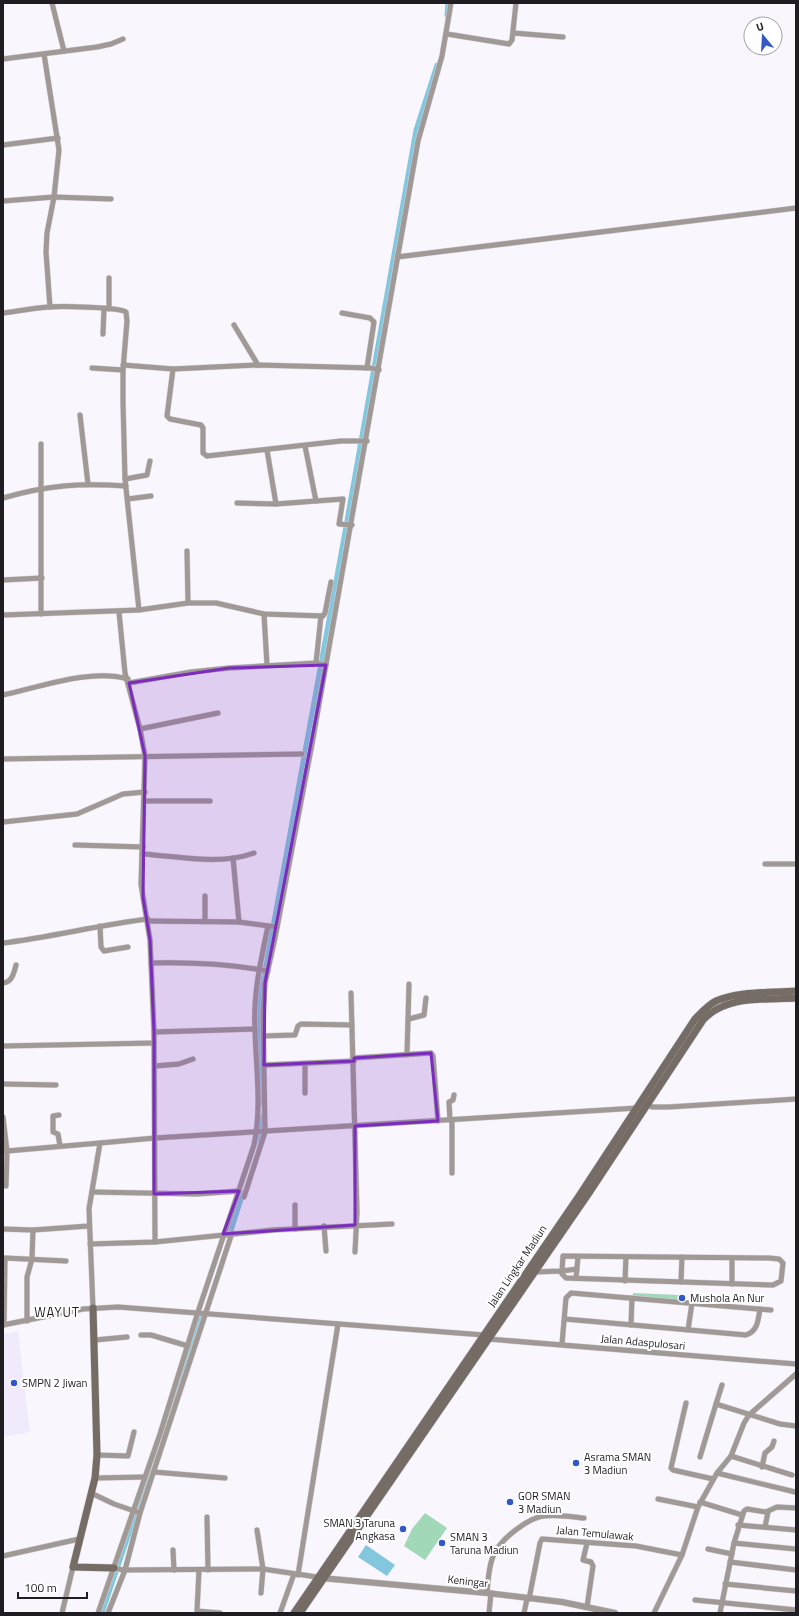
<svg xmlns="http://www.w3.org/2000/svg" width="799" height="1616" font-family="'Titillium Web',sans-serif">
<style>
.built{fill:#f1eafc}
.green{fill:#a1d8b7}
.water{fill:#82c7dd}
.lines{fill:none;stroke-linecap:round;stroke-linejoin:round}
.canal{stroke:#82c7dd;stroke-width:5}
.minor-casing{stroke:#d6d4da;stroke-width:6}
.tertiary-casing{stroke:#d6d4da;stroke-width:7}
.secondary-casing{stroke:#d6d4da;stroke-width:8}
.minor{stroke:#a09995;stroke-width:5}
.tertiary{stroke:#a09995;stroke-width:6}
.secondary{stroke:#756c66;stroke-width:7}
.marked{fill:#7b2cbf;fill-opacity:0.2;stroke:#7b2cbf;stroke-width:3;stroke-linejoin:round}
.poi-dot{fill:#3258c8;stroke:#fff;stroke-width:1.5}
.labels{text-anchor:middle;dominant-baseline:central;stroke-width:4;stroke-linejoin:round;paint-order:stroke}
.street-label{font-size:11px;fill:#1f1c22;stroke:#fff}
.poi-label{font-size:11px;fill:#1f1c22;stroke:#fff;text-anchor:start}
.quarter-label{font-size:13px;letter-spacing:1px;fill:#1f1c22;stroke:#fff}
</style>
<rect width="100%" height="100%" fill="#f9f7fd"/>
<!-- built -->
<path class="built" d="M 18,1331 L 30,1432 L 3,1437 L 3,1335 Z"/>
<!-- green -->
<g class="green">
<path d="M 633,1293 L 679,1295 L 679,1300 L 633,1297 Z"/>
<path d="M 425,1513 L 447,1528 L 425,1560 L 404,1546 L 412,1529 Z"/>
</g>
<!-- water -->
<path class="water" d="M 366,1545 L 395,1565 L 387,1576 L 358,1557 Z"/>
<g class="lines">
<!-- canal -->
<g class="canal">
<path d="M 447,15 L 448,3"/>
<path d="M 262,1104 L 259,1033 L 260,998 L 345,532 L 416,130 L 437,65"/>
<path d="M 260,1142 L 263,1116"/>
<path d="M 229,1237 L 243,1193"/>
<path d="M 163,1432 L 203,1314"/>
<path d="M 102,1613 L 157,1451"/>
</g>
<!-- minor casing -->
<g class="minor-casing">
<g id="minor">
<path d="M 52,3 L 64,51"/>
<path d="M 513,33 L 563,37"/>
<path d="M 447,34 L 509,44 L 512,40 L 516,3"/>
<path d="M 44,54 L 59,150 L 54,197 L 47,233 L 46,252 L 50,307"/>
<path d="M 3,59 L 97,47 L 111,44 L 123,39"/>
<path d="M 3,145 L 58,138"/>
<path d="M 3,201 L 54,197 L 111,199"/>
<path d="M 397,257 L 796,208"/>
<path d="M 109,278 L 109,309"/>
<path d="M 3,313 C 18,311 34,308 49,307 C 60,306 119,307 126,312 L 127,321 L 123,370 L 123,402 L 125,479 L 139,610 L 3,615"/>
<path d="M 342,313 L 370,318 L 374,322 L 367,368"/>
<path d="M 234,325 L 258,365"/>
<path d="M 103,334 L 104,309"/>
<path d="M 123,365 L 173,369 L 258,365 L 371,368 L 379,370"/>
<path d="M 92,368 L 123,370"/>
<path d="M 173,369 L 167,416 L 170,419 L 201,425 L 203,428 L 203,453 L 207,456 L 341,441 L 367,441"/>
<path d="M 80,415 L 88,484"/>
<path d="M 41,444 L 41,614"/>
<path d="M 305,446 L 316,501"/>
<path d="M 267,450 L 276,504"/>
<path d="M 125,479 L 147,475 L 150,461"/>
<path d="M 3,498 C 48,485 79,483 126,486"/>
<path d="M 128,499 L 151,496"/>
<path d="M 237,503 L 276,504 L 343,499 L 339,524 L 352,525"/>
<path d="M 187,551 L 188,603"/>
<path d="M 3,580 L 42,578"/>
<path d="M 139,610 L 188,603 L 216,603 L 264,614 L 323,616 L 325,613 L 331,582"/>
<path d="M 119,612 L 125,673 L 140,729 L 145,756 L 141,884 L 150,940 L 154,1032 L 155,1242"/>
<path d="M 264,614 L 267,665"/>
<path d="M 316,663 L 321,616"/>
<path d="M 129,683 L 191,672 L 229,668 L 316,663 L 326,665"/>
<path d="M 3,695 C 40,687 91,668 128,679"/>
<path d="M 140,729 L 218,713"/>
<path d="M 3,759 L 302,754"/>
<path d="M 144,801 L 210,801"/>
<path d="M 3,822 L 77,814 L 123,794 L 145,792"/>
<path d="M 75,845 L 143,847"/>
<path d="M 142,854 C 179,856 218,866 254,853"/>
<path d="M 233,858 L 239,922"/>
<path d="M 765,864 L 796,864"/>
<path d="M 205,896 L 205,920"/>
<path d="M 148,921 L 239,922 L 277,927"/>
<path d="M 100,926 L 101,947 L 104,951 L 128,947"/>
<path d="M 3,943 C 52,937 99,925 148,919"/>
<path d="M 151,963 C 190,962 230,964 268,971"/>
<path d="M 3,983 C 12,982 14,973 16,965"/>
<path d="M 351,993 L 357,1212 L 355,1252"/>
<path d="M 409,1019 L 424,1015 L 426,998"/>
<path d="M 154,1032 L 255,1029"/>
<path d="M 263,1036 L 295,1035 L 298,1026 L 301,1024 L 352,1025"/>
<path d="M 3,1046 L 154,1043"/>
<path d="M 407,1055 L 409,984"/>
<path d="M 354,1058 L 431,1053 L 433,1056 L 438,1121"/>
<path d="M 305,1064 L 305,1093"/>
<path d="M 264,1065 L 354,1061"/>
<path d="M 155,1066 L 179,1064 L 193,1059"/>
<path d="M 3,1084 L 56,1085"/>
<path d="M 647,1104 L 652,1107 L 669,1107 L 796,1099"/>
<path d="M 59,1115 L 53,1116 L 53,1132 L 58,1134 L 60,1146"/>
<path d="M 3,1117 L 7,1151 L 100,1143"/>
<path d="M 450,1120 L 449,1102 L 453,1100 L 454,1095"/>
<path d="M 3,1151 L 7,1151 L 6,1186"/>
<path d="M 452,1173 L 452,1120"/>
<path d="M 92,1192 L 197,1194 L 239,1191"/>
<path d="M 244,1197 L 265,1132 L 263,1014 L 265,983 L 275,938 L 312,744 L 418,141 L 442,56 L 451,3"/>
<path d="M 324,1226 L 326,1251"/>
<path d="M 3,1229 L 33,1230 L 89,1226"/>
<path d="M 295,1229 L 295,1205"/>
<path d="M 90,1244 L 155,1242 L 273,1230 L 392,1224"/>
<path d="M 534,1272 L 562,1271 L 563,1256 L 769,1258 L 779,1259 L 783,1263 L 781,1281 L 773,1285 L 566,1278 L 562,1274 L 562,1271 L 577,1269"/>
<path d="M 576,1278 L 578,1257"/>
<path d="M 625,1281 L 626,1257"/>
<path d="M 681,1282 L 682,1257"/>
<path d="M 732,1284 L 732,1258"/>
<path d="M 93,1308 L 89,1209 L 100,1143 L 155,1138 L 637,1108"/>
<path d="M 565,1319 L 746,1335 C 758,1331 758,1320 760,1309"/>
<path d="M 27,1321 L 27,1277 L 32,1259 L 33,1230"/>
<path d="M 3,1325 L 83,1309 L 118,1307 L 484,1335"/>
<path d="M 4,1325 L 5,1258 L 66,1261"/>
<path d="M 631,1325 L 632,1298"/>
<path d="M 688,1330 L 692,1303"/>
<path d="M 141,1335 L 151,1335 L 188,1346"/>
<path d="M 488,1339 L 796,1364"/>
<path d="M 95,1340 L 127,1337"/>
<path d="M 562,1344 L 566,1298 L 571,1293 L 771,1310"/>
<path d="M 686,1403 L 671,1468 L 673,1470 L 713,1479"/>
<path d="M 716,1404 L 722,1385"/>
<path d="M 97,1455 L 128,1456 L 134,1432"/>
<path d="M 731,1456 L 792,1475"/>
<path d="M 700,1457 L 716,1404 L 780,1424 L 796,1426"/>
<path d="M 762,1467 L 765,1453 L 772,1447 L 774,1441"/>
<path d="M 154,1472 L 225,1478"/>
<path d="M 717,1473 L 795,1492"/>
<path d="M 95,1478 L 145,1477"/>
<path d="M 91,1493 L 114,1504 L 140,1513"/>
<path d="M 658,1499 L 698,1507"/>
<path d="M 700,1502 L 742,1515"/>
<path d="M 207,1517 L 208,1570"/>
<path d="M 738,1525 L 796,1530"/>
<path d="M 765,1527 L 768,1512"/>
<path d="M 257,1530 L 263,1569 L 261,1593"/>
<path d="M 734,1543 L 796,1549"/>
<path d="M 708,1549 L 732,1554"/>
<path d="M 173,1550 L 174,1570"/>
<path d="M 3,1556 L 79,1539"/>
<path d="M 730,1562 L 796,1570"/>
<path d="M 114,1568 L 123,1570 L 263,1569 L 317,1577"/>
<path d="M 199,1570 L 197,1611 L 220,1613"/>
<path d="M 298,1575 L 338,1324"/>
<path d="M 725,1584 L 796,1591"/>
<path d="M 487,1593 C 489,1562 491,1548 517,1529 C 525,1523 534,1517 544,1516 C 557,1514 572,1517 584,1518"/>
<path d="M 529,1599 L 540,1543 L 542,1539 L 636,1546 L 682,1555"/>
<path d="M 695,1600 L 796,1610"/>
<path d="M 587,1607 L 593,1566 L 591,1562 L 583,1560 L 587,1543"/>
<path d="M 62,1613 L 73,1567"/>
<path d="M 98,1613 L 160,1434 L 198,1312 L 254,1145 C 262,1107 256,1068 255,1029 C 253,994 261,960 268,926"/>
<path d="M 108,1613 L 125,1570 L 140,1513 L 232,1233"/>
<path d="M 280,1613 L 294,1574"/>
<path d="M 489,1613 L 491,1593"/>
<path d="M 524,1613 L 527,1599"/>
<path d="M 654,1613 L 682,1555 L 698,1507 L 717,1473 L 731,1456 L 744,1423 L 749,1415 L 796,1374"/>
<path d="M 720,1613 L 734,1543 L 744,1511 L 747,1509 L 766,1512 L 777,1507 L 796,1508"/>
</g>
</g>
<!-- tertiary casing -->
<g class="tertiary-casing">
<path id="tertiary" d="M 321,1578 L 487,1593 L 562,1602 L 615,1613"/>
</g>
<!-- secondary casing -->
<g class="secondary-casing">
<g id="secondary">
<path d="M 93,1308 L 97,1455 L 95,1478 L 73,1567 L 114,1568"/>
<path d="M 294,1613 L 579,1196 L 695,1019 C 702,1012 708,1005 716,1001 C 738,991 772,993 796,991"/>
<path d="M 300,1613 L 589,1193 L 703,1020 C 726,995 765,1000 796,998"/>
</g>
</g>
<!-- minor -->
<use href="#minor" class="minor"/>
<!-- tertiary -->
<use href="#tertiary" class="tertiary"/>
<!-- secondary -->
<use href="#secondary" class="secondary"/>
</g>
<!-- marked area -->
<path class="marked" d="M 326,665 L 265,983 L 264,1065 L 354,1061 L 354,1058 L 431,1053 L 438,1121 L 355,1126 L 355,1225 L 223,1234 L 239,1191 L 154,1194 L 154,1032 L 150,940 L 143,898 L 145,756 L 129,683 L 229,668 Z"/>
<!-- markers -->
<g class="poi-dot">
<circle cx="682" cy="1298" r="4"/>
<circle cx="14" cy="1383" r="4"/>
<circle cx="576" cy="1463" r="4"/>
<circle cx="510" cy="1502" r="4"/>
<circle cx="403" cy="1529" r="4"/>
<circle cx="442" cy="1543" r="4"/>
</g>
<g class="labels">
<!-- street labels -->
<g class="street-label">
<text transform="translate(517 1266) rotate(-56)">Jalan Lingkar Madiun</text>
<text transform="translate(643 1342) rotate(5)">Jalan Adaspulosari</text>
<text transform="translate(595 1533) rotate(5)">Jalan Temulawak</text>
<text transform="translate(468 1581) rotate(6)">Keningar</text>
</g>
<!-- poi labels -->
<g class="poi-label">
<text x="690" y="1298">Mushola An Nur</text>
<text x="22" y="1383">SMPN 2 Jiwan</text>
<text x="584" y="1457">Asrama SMAN<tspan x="584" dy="13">3 Madiun</tspan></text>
<text x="518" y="1496">GOR SMAN<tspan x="518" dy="13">3 Madiun</tspan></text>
<text x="395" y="1523" text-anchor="end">SMAN 3 Taruna<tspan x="395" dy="13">Angkasa</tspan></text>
<text x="450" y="1537">SMAN 3<tspan x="450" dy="13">Taruna Madiun</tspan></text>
</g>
<!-- quarter labels -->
<g class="quarter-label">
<text x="57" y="1312">WAYUT</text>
</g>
</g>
<!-- border -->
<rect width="799" height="1616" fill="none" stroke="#1f1c22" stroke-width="8"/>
<!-- north arrow -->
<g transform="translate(763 36) rotate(342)"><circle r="19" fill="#ffffff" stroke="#a5a4a7"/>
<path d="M0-3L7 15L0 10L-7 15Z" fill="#3258c8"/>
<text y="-6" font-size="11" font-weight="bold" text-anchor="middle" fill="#1f1c22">U</text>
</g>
<!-- scale -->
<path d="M18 1592v6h69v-6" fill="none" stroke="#1f1c22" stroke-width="2"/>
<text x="24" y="1592" font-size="12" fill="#1f1c22" stroke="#ffffff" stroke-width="3" paint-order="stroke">100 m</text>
</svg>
